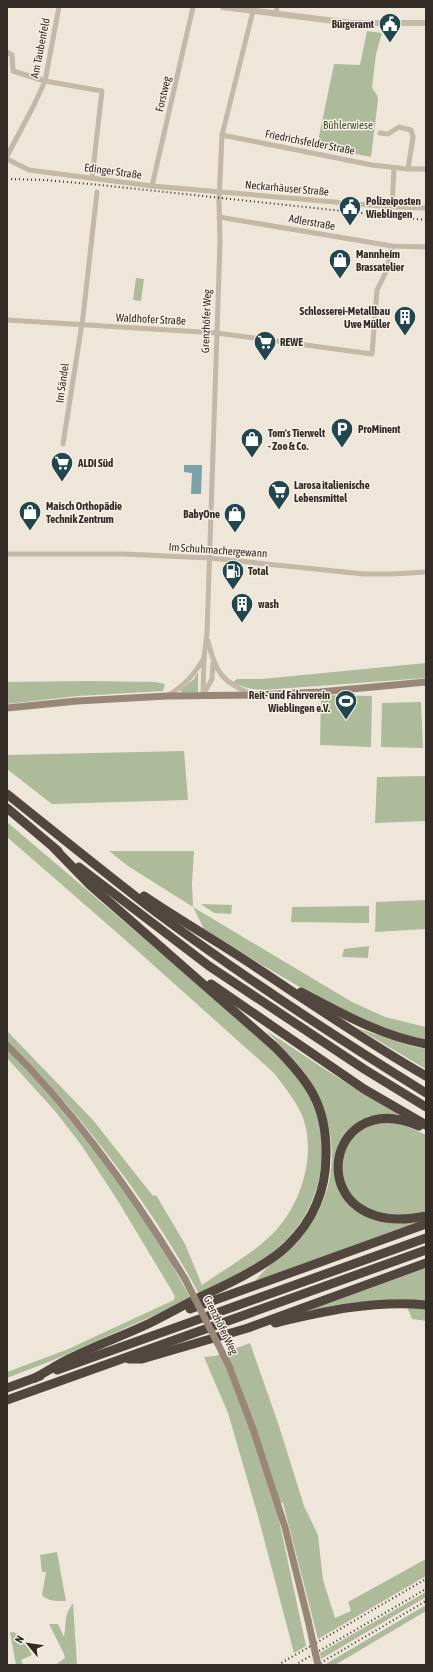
<svg xmlns="http://www.w3.org/2000/svg" width="433" height="1672" font-family="'Asap Condensed',sans-serif">
<style>
.green{fill:#adbb9b}
.water{fill:#7ba1a8}
.lines{fill:none;stroke-linecap:round;stroke-linejoin:round}
.minor{stroke:#c4b8a7;stroke-width:5}
.tertiary{stroke:#c4b8a7;stroke-width:6}
.secondary{stroke:#988778;stroke-width:7}
.motorway{stroke:#52473e;stroke-width:9}
.rail{stroke:#322b26;stroke-width:2;stroke-dasharray:1 3;stroke-linecap:butt}
.secondary-bridge{stroke:#988778;stroke-width:7}
.labels{text-anchor:middle;dominant-baseline:central;stroke-width:3;stroke-linejoin:round;paint-order:stroke}
.poi-label{font-size:11px;font-weight:bold;fill:#322b26;stroke:#f6f0e5;text-anchor:start}
.street-label{font-size:11px;fill:#322b26;stroke:#f6f0e5}
.park-label{font-size:11px;fill:#3e4d2d;stroke:#f6f0e5}
</style>
<rect width="100%" height="100%" fill="#eee6d9"/>
<!-- green -->
<g class="green">
<path d="M 367,31 L 382,33 L 376,54 L 372,88 L 377,95 L 378,100 L 371,157 L 317,146 L 334,64 L 360,65 Z"/>
<path d="M 136,278 L 144,279 L 141,301 L 133,300 Z"/>
<path d="M 426,663 L 426,678 L 263,690 C 252,689 243,688 233,682 L 237,679 L 262,679 Z"/>
<path d="M 198,672 L 198,692 L 181,692 L 180,690 L 194,679 Z"/>
<path d="M 89,681 L 155,682 L 165,684 L 163,691 L 78,696 L 7,704 L 7,682 Z"/>
<path d="M 321,695 L 372,696 L 371,747 L 320,745 Z"/>
<path d="M 421,702 L 423,748 L 381,747 L 382,703 Z"/>
<path d="M 184,751 L 188,800 L 52,804 L 7,769 L 7,755 Z"/>
<path d="M 426,776 L 426,821 L 375,823 L 377,777 Z"/>
<path d="M 7,822 L 175,965 L 280,1057 C 291,1069 302,1082 309,1096 C 335,1149 321,1213 275,1250 C 252,1269 225,1281 199,1294 C 152,1205 78,1111 7,1040 L 7,1031 L 93,1120 L 153,1196 L 156,1195 L 185,1244 L 202,1285 C 223,1270 247,1257 267,1239 C 300,1211 320,1152 300,1111 C 293,1097 283,1085 274,1073 L 122,937 L 7,837 Z"/>
<path d="M 109,851 L 194,851 L 192,883 L 193,907 L 352,1002 L 385,1017 L 426,1027 L 426,1039 L 409,1036 L 375,1025 L 310,993 L 262,965 L 204,929 L 193,907 L 128,866 Z"/>
<path d="M 426,900 L 426,929 L 375,932 L 376,902 Z"/>
<path d="M 201,904 L 232,905 L 231,914 L 214,913 Z"/>
<path d="M 369,906 L 369,923 L 291,922 L 292,907 Z"/>
<path d="M 369,946 L 368,958 L 342,957 L 344,949 Z"/>
<path d="M 357,1028 L 411,1046 L 426,1049 L 426,1069 Z"/>
<path d="M 267,1031 L 329,1072 L 398,1114 L 377,1115 L 366,1117 L 372,1125 C 398,1120 403,1125 426,1135 L 426,1211 L 424,1211 L 424,1221 L 255,1281 C 273,1259 298,1244 313,1220 C 341,1178 336,1120 309,1079 C 297,1061 281,1047 267,1031 Z"/>
<path d="M 7,1049 L 45,1090 L 97,1153 L 155,1234 L 191,1299 L 51,1361 L 7,1378 L 7,1372 L 66,1350 L 174,1300 L 175,1296 L 118,1201 L 82,1146 L 55,1111 L 7,1058 Z"/>
<path d="M 426,1268 L 426,1321 L 412,1319 L 404,1299 L 360,1302 L 314,1310 L 313,1309 Z"/>
<path d="M 250,1343 L 279,1426 L 304,1506 L 318,1535 L 323,1580 L 335,1618 L 351,1611 L 348,1602 L 426,1559 L 426,1576 L 318,1639 L 283,1503 L 275,1501 L 306,1646 L 294,1653 L 258,1516 L 228,1413 L 204,1357 L 215,1356 Z"/>
<path d="M 57,1552 L 66,1601 C 58,1601 48,1602 42,1595 L 46,1572 L 42,1572 L 40,1555 Z"/>
<path d="M 426,1592 L 426,1597 L 321,1659 L 320,1653 Z"/>
<path d="M 73,1603 L 77,1665 L 58,1665 L 57,1664 L 65,1658 L 64,1654 L 49,1624 L 58,1624 L 64,1637 C 67,1621 63,1617 73,1603 Z"/>
<path d="M 426,1605 L 426,1611 L 335,1665 L 324,1665 Z"/>
<path d="M 10,1632 C 23,1632 27,1645 32,1655 L 21,1660 L 23,1665 L 16,1665 Z"/>
</g>
<!-- water -->
<path class="water" d="M 184,465 L 202,465 L 201,494 L 191,494 L 192,473 L 184,472 Z"/>
<g class="lines">
<!-- minor -->
<g class="minor">
<path d="M 276,14 L 277,7"/>
<path d="M 7,52 L 12,55 L 13,71 L 45,81 L 102,91 L 92,178"/>
<path d="M 380,133 L 388,134 L 399,127 L 411,130 L 413,137 L 408,169"/>
<path d="M 222,135 L 372,165 L 408,169 L 426,169"/>
<path d="M 7,156 L 33,107 L 45,81 L 59,7"/>
<path d="M 7,159 L 29,170 L 152,186 L 392,207 L 426,208"/>
<path d="M 152,186 L 193,7"/>
<path d="M 392,207 L 394,168"/>
<path d="M 219,217 L 392,246 L 426,247"/>
<path d="M 7,320 L 217,333 L 372,354 L 377,290 L 386,272 L 392,246"/>
<path d="M 63,444 L 83,317 L 97,192"/>
<path d="M 7,554 L 123,554 L 209,558 L 364,574 L 392,574 L 426,572"/>
<path d="M 208,641 C 215,671 222,683 252,694"/>
<path d="M 203,695 L 212,679 L 213,663"/>
<path d="M 167,696 C 185,685 193,676 204,658"/>
<path d="M 203,696 L 204,657 L 207,633 L 220,242 L 219,201 L 222,135 L 253,11"/>
</g>
<!-- tertiary -->
<path class="tertiary" d="M 223,7 L 351,23 L 426,23"/>
<!-- secondary -->
<g class="secondary">
<path d="M 7,708 L 77,701 L 167,696 L 255,695 L 320,692 L 426,682"/>
<path d="M 7,1045 C 77,1114 134,1195 185,1279"/>
<path d="M 229,1366 L 253,1429 L 285,1527 L 308,1620"/>
</g>
<!-- motorway -->
<g class="motorway">
<path d="M 7,794 C 57,834 106,874 157,913 C 243,977 334,1036 426,1093"/>
<path d="M 7,808 L 58,851"/>
<path d="M 79,867 L 209,966 L 364,1069 L 426,1107"/>
<path d="M 144,896 C 181,921 220,943 257,968 C 313,1005 368,1043 426,1076"/>
<path d="M 211,984 L 364,1089 L 426,1125"/>
<path d="M 301,992 C 341,1013 381,1036 426,1044"/>
<path d="M 419,1126 C 320,1083 300,1242 426,1216"/>
<path d="M 190,1309 L 426,1224"/>
<path d="M 275,1323 C 325,1311 374,1300 426,1305"/>
<path d="M 129,1359 L 142,1359 L 248,1328 L 426,1263"/>
<path d="M 57,1370 L 426,1238"/>
<path d="M 35,1378 C 48,1371 61,1362 75,1356 C 99,1344 125,1335 150,1323 C 166,1315 182,1306 198,1298 C 226,1285 265,1267 287,1246 C 313,1221 326,1190 326,1155 C 327,1105 308,1080 275,1047 L 90,885 L 54,848"/>
<path d="M 7,1388 L 40,1376"/>
<path d="M 7,1400 L 426,1250"/>
</g>
<!-- rail -->
<g class="rail">
<path d="M 7,179 L 45,180 L 100,185 L 426,220"/>
<path d="M 278,1665 L 426,1579"/>
<path d="M 295,1665 L 426,1589"/>
<path d="M 317,1665 L 426,1601"/>
</g>
<!-- secondary-bridge -->
<g class="secondary-bridge">
<path d="M 185,1279 L 229,1366"/>
<path d="M 308,1620 L 318,1665"/>
</g>
</g>
<!-- icons -->
<defs>
<g id="civic-pin" transform="scale(1.15)"><path d="M0 17L-7.5 6A9.5 9.5 0 1 1 7.5 6Z" fill="#21464e" stroke="#f6f0e5"/><path d="M-.6-6.5H3V-4.5H.6V-3L4-1V1h2V6H-6V1h2V-1L-.6-3ZM-1.2 2.5V6h2.4V2.5Z" fill="#fff"/></g>
<g id="shop-pin" transform="scale(1.15)"><path d="M0 17L-7.5 6A9.5 9.5 0 1 1 7.5 6Z" fill="#21464e" stroke="#f6f0e5"/><path d="M-5-2.5h2.3a2.7 3.5 0 0 1 5.4 0H5L5.5 6h-11ZM-1.5-2.5h3a1.5 2.3 0 0 0-3 0Z" fill="#fff"/></g>
<g id="building-pin" transform="scale(1.15)"><path d="M0 17L-7.5 6A9.5 9.5 0 1 1 7.5 6Z" fill="#21464e" stroke="#f6f0e5"/><path d="M-4-6H4V6H1V3H-1V6H-4ZM-2.5-4.3h1.7v1.8h-1.7ZM.8-4.3h1.7v1.8H.8ZM-2.5-1h1.7V.8h-1.7ZM.8-1h1.7V.8H.8Z" fill="#fff"/></g>
<g id="supermarket-pin" transform="scale(1.15)"><path d="M0 17L-7.5 6A9.5 9.5 0 1 1 7.5 6Z" fill="#21464e" stroke="#f6f0e5"/><path d="M-6-5.5h2.5l.6 2H6L4.5 2H-2.5L-4.4-4H-6ZM-1.5 3.2a1.3 1.3 0 1 0 .1 0ZM3 3.2a1.3 1.3 0 1 0 .1 0Z" fill="#fff"/></g>
<g id="parking-pin" transform="scale(1.15)"><path d="M0 17L-7.5 6A9.5 9.5 0 1 1 7.5 6Z" fill="#21464e" stroke="#f6f0e5"/><path d="M-3.5-5.5H1a3.5 3.5 0 0 1 0 7H-1V5.5H-3.5ZM-1-3.4V-.6H.8a1.4 1.4 0 0 0 0-2.8Z" fill="#fff"/></g>
<g id="fuel-pin" transform="scale(1.15)"><path d="M0 17L-7.5 6A9.5 9.5 0 1 1 7.5 6Z" fill="#21464e" stroke="#f6f0e5"/><path d="M-5.5-6h7V0h2V4h1.3V-2.5L3-4.5l.8-.8L6-3V5H2.5V1h-1V6h-7ZM-4.2-4.7v3.2H.2V-4.7Z" fill="#fff"/></g>
<g id="stadium-pin" transform="scale(1.15)"><path d="M0 17L-7.5 6A9.5 9.5 0 1 1 7.5 6Z" fill="#21464e" stroke="#f6f0e5"/><path d="M0-5a6.5 5 0 1 0 0 10a6.5 5 0 1 0 0-10ZM-3.5-1.8h7v3.6h-7Z" fill="#fff"/></g>
</defs>
<g fill-rule="evenodd">
<use href="#civic-pin" x="390" y="24"/>
<use href="#civic-pin" x="350" y="207"/>
<use href="#shop-pin" x="340" y="260"/>
<use href="#building-pin" x="405" y="317"/>
<use href="#supermarket-pin" x="265" y="342"/>
<use href="#parking-pin" x="342" y="429"/>
<use href="#shop-pin" x="252" y="439"/>
<use href="#supermarket-pin" x="62" y="463"/>
<use href="#supermarket-pin" x="279" y="491"/>
<use href="#shop-pin" x="30" y="512"/>
<use href="#shop-pin" x="235" y="514"/>
<use href="#fuel-pin" x="233" y="571"/>
<use href="#building-pin" x="242" y="604"/>
<use href="#stadium-pin" x="346" y="701"/>
</g>
<g class="labels">
<!-- poi labels -->
<g class="poi-label">
<text x="374" y="24" text-anchor="end">Bürgeramt</text>
<text x="366" y="201">Polizeiposten<tspan x="366" dy="13">Wieblingen</tspan></text>
<text x="356" y="254">Mannheim<tspan x="356" dy="13">Brassatelier</tspan></text>
<text x="390" y="311" text-anchor="end">Schlosserei-Metallbau<tspan x="390" dy="13">Uwe Müller</tspan></text>
<text x="280" y="342">REWE</text>
<text x="358" y="429">ProMinent</text>
<text x="268" y="433">Tom's Tierwelt<tspan x="268" dy="13">- Zoo &amp; Co.</tspan></text>
<text x="78" y="463">ALDI Süd</text>
<text x="294" y="485">Larosa italienische<tspan x="294" dy="13">Lebensmittel</tspan></text>
<text x="46" y="506">Maisch Orthopädie<tspan x="46" dy="13">Technik Zentrum</tspan></text>
<text x="220" y="514" text-anchor="end">BabyOne</text>
<text x="248" y="571">Total</text>
<text x="258" y="604">wash</text>
<text x="330" y="695" text-anchor="end">Reit- und Fahrverein<tspan x="330" dy="13">Wieblingen e.V.</tspan></text>
</g>
<!-- street labels -->
<g class="street-label">
<text transform="translate(40 48) rotate(-79)">Am Taubenfeld</text>
<text transform="translate(163 94) rotate(-77)">Forstweg</text>
<text transform="translate(310 142) rotate(11)">Friedrichsfelder Straße</text>
<text transform="translate(113 171) rotate(8)">Edinger Straße</text>
<text transform="translate(287 188) rotate(5)">Neckarhäuser Straße</text>
<text transform="translate(312 222) rotate(10)">Adlerstraße</text>
<text transform="translate(151 319) rotate(3)">Waldhofer Straße</text>
<text transform="translate(206 321) rotate(-88)">Grenzhöfer Weg</text>
<text transform="translate(62 383) rotate(-82)">Im Sändel</text>
<text transform="translate(218 550) rotate(4)">Im Schuhmachergewann</text>
<text transform="translate(221 1325) rotate(64)">Grenzhöfer Weg</text>
</g>
<!-- park labels -->
<g class="park-label">
<text x="348" y="125">Bühlerwiese</text>
</g>
</g>
<!-- border -->
<rect width="433" height="1672" fill="none" stroke="#322b26" stroke-width="16"/>
<!-- north arrow -->
<g transform="translate(28 1644) rotate(299)" stroke="#f6f0e5" stroke-width="3" paint-order="stroke">
<path d="M0-3L7 15L0 10L-7 15Z" fill="#322b26"/>
<text y="-6" font-size="11" font-weight="bold" text-anchor="middle" fill="#322b26">N</text>
</g>
</svg>
